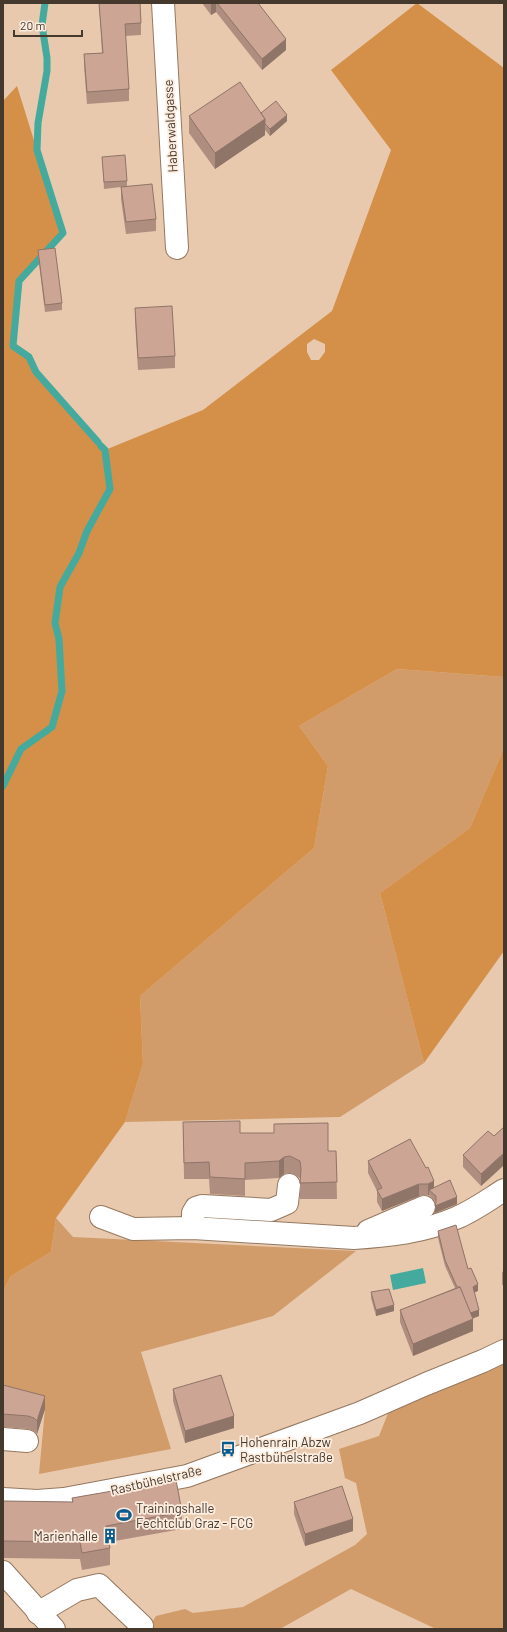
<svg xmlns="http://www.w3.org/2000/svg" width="507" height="1632" font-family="Barlow,sans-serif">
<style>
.green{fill:#d19c6a}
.forest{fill:#d48f49;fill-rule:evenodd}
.water{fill:#44aa9d}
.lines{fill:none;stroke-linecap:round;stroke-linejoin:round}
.stream{stroke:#44aa9d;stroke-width:7}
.minor-casing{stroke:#94785f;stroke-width:24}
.minor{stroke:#fff;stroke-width:22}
.wall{fill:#af8e80}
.shaded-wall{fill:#8f7468}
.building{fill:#cca595;stroke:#8f7468}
.labels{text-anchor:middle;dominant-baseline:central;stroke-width:3.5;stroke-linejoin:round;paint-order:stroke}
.street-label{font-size:13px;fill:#45392e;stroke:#fdeddf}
.poi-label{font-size:13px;fill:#45392e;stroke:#fdeddf;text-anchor:start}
</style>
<rect width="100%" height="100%" fill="#e8c9ae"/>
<!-- green -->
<g class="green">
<path d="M 397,669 L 504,677 L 504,748 L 470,828 L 380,893 L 424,1063 L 340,1117 L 125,1122 L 143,1064 L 140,996 L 314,848 L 328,766 L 299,726 Z"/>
<path d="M 56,1218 L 73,1237 L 356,1251 L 273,1316 L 141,1352 L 171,1449 L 39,1474 L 45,1409 L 3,1398 L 3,1291 L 11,1276 L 51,1252 Z"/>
<path d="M 504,1357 L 504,1627 L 501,1629 L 436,1629 L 351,1589 L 280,1629 L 148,1629 L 156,1616 L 185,1609 L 193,1613 L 243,1607 L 355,1545 L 367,1534 L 356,1483 L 345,1478 L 339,1449 L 379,1436 L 389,1411 Z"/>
</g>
<!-- forest -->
<g class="forest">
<path d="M 417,3 L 504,68 L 504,677 L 397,669 L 299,726 L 328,766 L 314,848 L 140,996 L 143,1064 L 125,1122 L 56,1218 L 51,1252 L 11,1276 L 3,1291 L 3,101 L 17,86 L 63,233 L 19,281 L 13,346 L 29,357 L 36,372 L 105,450 L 203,410 L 332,311 L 391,150 L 331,70 ZM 314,339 L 325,344 L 325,352 L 319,360 L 311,360 L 307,352 L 307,344 Z"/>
<path d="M 504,748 L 504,951 L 424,1063 L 380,893 L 470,828 Z"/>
</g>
<!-- water -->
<path class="water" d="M 423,1268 L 426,1283 L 393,1290 L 390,1275 Z"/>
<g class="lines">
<!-- stream -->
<g class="stream">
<path d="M 45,3 L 42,25 L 47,58 L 47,71 L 38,123 L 37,150 L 63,233 L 19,281 L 13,346 L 29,357 L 36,372 L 98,442"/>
<path d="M 3,786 L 21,749 L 52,727 L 62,691 L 59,639 L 55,623 L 60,587 L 79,553 L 87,531 L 110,489 L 105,450 L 101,446"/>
</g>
<!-- minor casing -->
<g class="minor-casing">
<g id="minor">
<path d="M 163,3 L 177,248"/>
<path d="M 101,1217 L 133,1229 L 193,1228 L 354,1238 C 389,1236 424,1232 456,1218 C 473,1211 488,1200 504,1190"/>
<path d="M 193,1228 L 193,1213 L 196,1208 L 202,1206 L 271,1210 L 287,1203 L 289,1185"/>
<path d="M 368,1231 L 424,1207"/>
<path d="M 3,1439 L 27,1441"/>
<path d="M 3,1499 L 37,1501 L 64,1499 L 187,1476 L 360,1413 L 426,1384 L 483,1361 L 504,1351"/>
<path d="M 3,1572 L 54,1629"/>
<path d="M 38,1613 L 77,1590 L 99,1585 L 142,1626"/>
</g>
</g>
<!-- minor -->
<use href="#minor" class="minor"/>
</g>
<!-- wall -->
<g class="wall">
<path d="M 99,3 L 140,3 L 141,23 L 141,35 L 125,36 L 129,89 L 129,101 L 87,104 L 84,66 L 84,54 L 102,53 Z"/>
<path d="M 202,3 L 258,3 L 286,50 L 262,70 L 216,12 L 211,15 Z"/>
<path d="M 261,113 L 287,121 L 270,136 L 265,130 L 265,135 L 215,169 L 189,133 L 189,116 Z"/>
<path d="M 102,157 L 127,181 L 127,186 L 156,219 L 156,231 L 126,234 L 121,199 L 121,187 L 104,189 Z"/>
<path d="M 38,250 L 62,303 L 62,310 L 45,312 L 38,256 Z"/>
<path d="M 135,308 L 175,356 L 175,368 L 138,370 L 135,320 Z"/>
<path d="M 183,1122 L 240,1133 L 328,1151 L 336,1151 L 337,1199 L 300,1199 L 300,1178 L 290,1173 L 284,1174 L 279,1178 L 245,1180 L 245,1196 L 210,1194 L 209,1179 L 184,1179 Z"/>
<path d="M 504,1127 L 504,1165 L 481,1186 L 463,1167 L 463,1155 L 494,1136 Z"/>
<path d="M 410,1139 L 434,1187 L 457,1204 L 435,1213 L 436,1202 L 429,1195 L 419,1196 L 382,1211 L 377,1202 L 377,1191 L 368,1173 L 368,1161 Z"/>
<path d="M 438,1231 L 468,1269 L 478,1291 L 474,1292 L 479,1316 L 473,1318 L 473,1331 L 413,1356 L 400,1322 L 400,1310 L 455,1288 L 445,1266 L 438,1238 Z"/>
<path d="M 504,1271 L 504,1288 L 502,1284 L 502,1272 Z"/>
<path d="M 371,1292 L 394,1311 L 376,1316 L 371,1298 Z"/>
<path d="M 3,1385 L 45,1409 L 37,1434 L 34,1431 L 28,1429 L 4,1427 Z"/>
<path d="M 173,1389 L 234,1428 L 185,1443 L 173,1401 Z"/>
<path d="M 72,1498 L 182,1512 L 182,1529 L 109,1542 L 110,1548 L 110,1565 L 82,1570 L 80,1559 L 3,1558 L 3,1501 L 72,1502 Z"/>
<path d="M 294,1502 L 353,1531 L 305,1546 L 294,1514 Z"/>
</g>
<!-- shaded-wall -->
<g class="shaded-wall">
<path d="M 213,3 L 216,3 L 216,12 L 211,15 L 211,4 Z"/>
<path d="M 286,39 L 286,50 L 262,70 L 262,59 Z"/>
<path d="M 287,115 L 287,121 L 270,136 L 270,129 Z"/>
<path d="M 265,119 L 265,135 L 215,169 L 215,153 Z"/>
<path d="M 504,1153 L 504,1165 L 481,1186 L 481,1174 Z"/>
<path d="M 284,1157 L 284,1174 L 279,1178 L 279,1161 Z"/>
<path d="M 434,1181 L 434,1193 L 429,1190 L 429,1195 L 428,1196 L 428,1184 Z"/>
<path d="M 419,1184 L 419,1196 L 382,1211 L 382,1199 Z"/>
<path d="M 457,1197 L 457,1204 L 435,1213 L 435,1206 Z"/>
<path d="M 478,1284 L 478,1291 L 473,1293 L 473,1287 Z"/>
<path d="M 394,1305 L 394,1311 L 376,1316 L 376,1310 Z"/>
<path d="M 479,1310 L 479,1316 L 469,1320 L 469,1313 Z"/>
<path d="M 473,1319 L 473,1331 L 413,1356 L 413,1344 Z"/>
<path d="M 45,1396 L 45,1409 L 37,1434 L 37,1421 Z"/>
<rect x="3" y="1414" width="1" height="13"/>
<path d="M 234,1416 L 234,1428 L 185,1443 L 185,1431 Z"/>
<path d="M 353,1519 L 353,1531 L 305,1546 L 305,1534 Z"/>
</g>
<!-- building -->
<g class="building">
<path d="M 99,3 L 140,3 L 141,23 L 125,24 L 129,89 L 87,92 L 84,54 L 103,53 Z"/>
<path d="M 217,3 L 258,3 L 286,39 L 262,59 Z"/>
<path d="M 240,82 L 265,119 L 215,153 L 189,116 Z"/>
<path d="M 276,101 L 287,115 L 270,129 L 265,124 L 265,119 L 261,113 Z"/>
<path d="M 125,155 L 127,181 L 104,182 L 102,157 Z"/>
<path d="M 152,184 L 156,219 L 126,222 L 121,187 Z"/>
<path d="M 55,248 L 62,303 L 45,305 L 38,250 Z"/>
<path d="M 172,306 L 175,356 L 138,358 L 135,308 Z"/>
<path d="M 240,1121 L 240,1133 L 274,1133 L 274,1124 L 328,1123 L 328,1151 L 336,1151 L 337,1182 L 300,1183 L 301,1169 L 300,1161 L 290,1156 L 284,1157 L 279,1161 L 245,1163 L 245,1179 L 210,1177 L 209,1162 L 184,1163 L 183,1122 Z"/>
<path d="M 504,1127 L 504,1153 L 481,1174 L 463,1155 L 488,1131 L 494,1136 Z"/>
<path d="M 410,1139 L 426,1168 L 428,1167 L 434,1181 L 428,1184 L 419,1184 L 382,1199 L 377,1190 L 382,1188 L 368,1161 Z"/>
<path d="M 450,1180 L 457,1197 L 435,1206 L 436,1202 L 436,1196 L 429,1190 Z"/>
<path d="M 456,1225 L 468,1269 L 471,1268 L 478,1284 L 473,1287 L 479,1310 L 470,1313 L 460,1287 L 457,1287 L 445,1260 L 438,1231 Z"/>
<path d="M 460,1287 L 473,1319 L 413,1344 L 400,1310 Z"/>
<path d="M 389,1289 L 394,1305 L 376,1310 L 371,1292 Z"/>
<path d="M 221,1375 L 234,1416 L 185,1431 L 173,1389 Z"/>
<path d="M 3,1385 L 45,1396 L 37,1421 L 34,1418 L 28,1416 L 3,1414 Z"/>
<path d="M 176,1480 L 182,1512 L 106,1526 L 110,1548 L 82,1553 L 80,1542 L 3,1541 L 3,1501 L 73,1502 L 72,1498 Z"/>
<path d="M 342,1486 L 353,1519 L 305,1534 L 294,1502 Z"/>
</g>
<!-- icons -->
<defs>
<g id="bus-bare" transform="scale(1.2)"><path d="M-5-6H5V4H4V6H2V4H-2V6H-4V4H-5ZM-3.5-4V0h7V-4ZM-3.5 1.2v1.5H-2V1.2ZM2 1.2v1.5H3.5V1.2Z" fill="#095c8e" stroke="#fdeddf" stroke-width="2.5" paint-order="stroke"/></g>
<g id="stadium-bare" transform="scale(1.2)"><path d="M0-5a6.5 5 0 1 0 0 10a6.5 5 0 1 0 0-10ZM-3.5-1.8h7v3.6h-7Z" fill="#095c8e" stroke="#fdeddf" stroke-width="2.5" paint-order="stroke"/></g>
<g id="building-bare" transform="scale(1.2)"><path d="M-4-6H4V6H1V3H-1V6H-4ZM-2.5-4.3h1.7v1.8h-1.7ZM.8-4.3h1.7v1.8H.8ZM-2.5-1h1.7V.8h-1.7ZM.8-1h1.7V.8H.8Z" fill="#095c8e" stroke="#fdeddf" stroke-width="2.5" paint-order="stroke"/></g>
</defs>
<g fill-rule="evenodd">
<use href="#bus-bare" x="228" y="1449"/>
<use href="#stadium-bare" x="124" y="1515"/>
<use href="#building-bare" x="110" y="1536"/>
</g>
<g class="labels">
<!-- street labels -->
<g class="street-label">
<text transform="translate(170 126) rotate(-93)">Haberwaldgasse</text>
<text transform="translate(156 1480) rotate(-13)">Rastbühelstraße</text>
</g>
<!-- poi labels -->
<g class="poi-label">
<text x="240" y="1442">Hohenrain Abzw<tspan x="240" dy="15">Rastbühelstraße</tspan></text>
<text x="136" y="1508">Trainingshalle<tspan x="136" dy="15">Fechtclub Graz - FCG</tspan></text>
<text x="98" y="1536" text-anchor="end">Marienhalle</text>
</g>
</g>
<!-- border -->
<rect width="507" height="1632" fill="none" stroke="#45392e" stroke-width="8"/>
<!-- scale -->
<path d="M14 30v6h68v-6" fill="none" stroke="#45392e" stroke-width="2"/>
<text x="20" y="30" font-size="12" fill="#45392e" stroke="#fdeddf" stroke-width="3" paint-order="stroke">20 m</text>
</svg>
